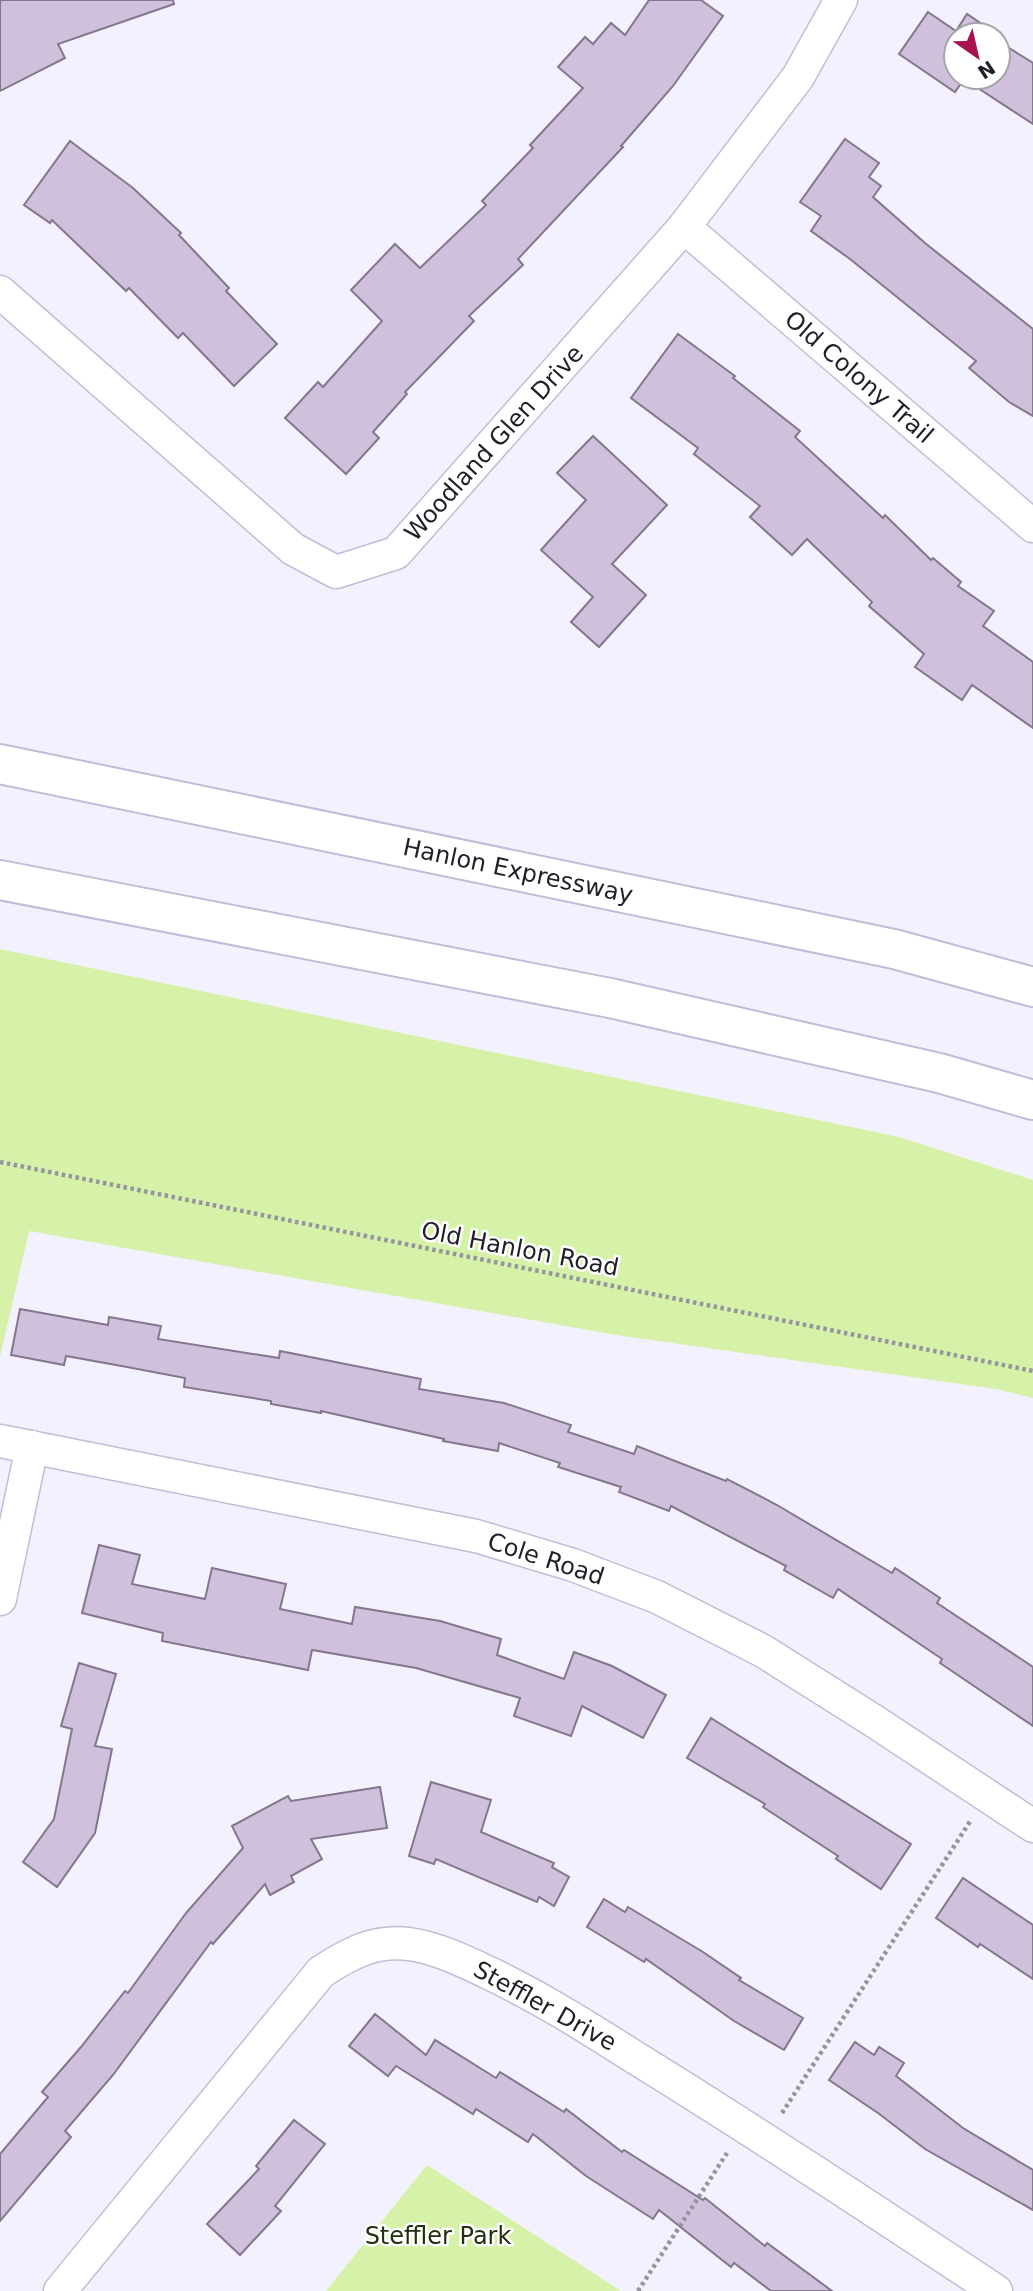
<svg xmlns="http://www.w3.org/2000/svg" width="1033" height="2291" font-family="'DejaVu Sans',sans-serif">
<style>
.green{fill:#d6f1a8}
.building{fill:#cfc1db;stroke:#84768f;stroke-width:2}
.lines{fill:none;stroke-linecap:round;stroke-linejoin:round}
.street-casing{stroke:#c2bcd9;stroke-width:35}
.highway-casing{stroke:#c2bcd9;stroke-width:42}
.path{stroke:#96949f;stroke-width:4.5;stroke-dasharray:3.5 3.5;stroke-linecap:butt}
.street{stroke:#fff;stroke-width:32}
.highway{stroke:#fff;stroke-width:38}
.labels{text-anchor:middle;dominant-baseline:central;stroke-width:5;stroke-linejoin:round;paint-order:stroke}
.street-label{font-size:24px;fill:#201e28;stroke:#fff}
.park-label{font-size:24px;fill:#242f0e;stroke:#fff}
</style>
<rect width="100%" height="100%" fill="#f3f1fd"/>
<!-- green -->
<g class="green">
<path d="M 0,949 L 899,1137 L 1033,1180 L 1033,1398 L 996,1389 L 616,1335 L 29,1231 L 0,1357 Z"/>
<path d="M 427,2165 L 621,2291 L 326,2291 Z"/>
</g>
<!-- building -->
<g class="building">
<path d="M 0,0 L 173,0 L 174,4 L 58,44 L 65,58 L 0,91 Z"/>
<path d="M 649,0 L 701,0 L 723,16 L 673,86 L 621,146 L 623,147 L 518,259 L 523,265 L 469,316 L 474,321 L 405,392 L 407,394 L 373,432 L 379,438 L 346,474 L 285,418 L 318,382 L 323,387 L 382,321 L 351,290 L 395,244 L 420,268 L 486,205 L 482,201 L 533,148 L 530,145 L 583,88 L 558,67 L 585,37 L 593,44 L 611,23 L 625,35 Z"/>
<path d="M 928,12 L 956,31 L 967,14 L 995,33 L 993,35 L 956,35 L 956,77 L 998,77 L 998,41 L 1033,63 L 1033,124 L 964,79 L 955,92 L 899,54 Z"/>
<path d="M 845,139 L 879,163 L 869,177 L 881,186 L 873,197 L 925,243 L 1033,329 L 1033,416 L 1009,402 L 969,368 L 976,361 L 850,259 L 811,231 L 821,216 L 800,202 Z"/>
<path d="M 70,141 L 133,188 L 181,233 L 179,235 L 229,288 L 226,291 L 277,344 L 234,386 L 183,333 L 178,338 L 129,288 L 126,291 L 52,220 L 50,223 L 24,205 Z"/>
<path d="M 678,334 L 735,376 L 733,378 L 800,431 L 795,437 L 883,518 L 885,515 L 931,560 L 933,558 L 961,582 L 958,586 L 994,611 L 983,626 L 1033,662 L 1033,728 L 972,685 L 962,700 L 915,667 L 924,654 L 869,606 L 872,602 L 807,539 L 792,555 L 750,517 L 760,506 L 694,454 L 698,448 L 631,398 Z"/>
<path d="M 593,436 L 667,505 L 612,564 L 646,595 L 599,647 L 571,622 L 593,597 L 541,550 L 586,500 L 557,473 Z"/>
<path d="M 20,1309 L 108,1325 L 109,1317 L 161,1326 L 158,1339 L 279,1358 L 280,1351 L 421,1379 L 419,1389 L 504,1403 L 571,1425 L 568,1432 L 634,1454 L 637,1446 L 726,1481 L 727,1479 L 777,1505 L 892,1573 L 895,1568 L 940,1598 L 937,1603 L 1033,1667 L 1033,1726 L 940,1663 L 942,1659 L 838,1589 L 833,1598 L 784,1570 L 786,1566 L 671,1506 L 669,1511 L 619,1492 L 621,1487 L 558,1467 L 560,1463 L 499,1443 L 498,1451 L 443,1441 L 444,1439 L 321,1411 L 321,1413 L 271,1404 L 271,1401 L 184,1387 L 185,1378 L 127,1367 L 66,1356 L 64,1365 L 11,1355 Z"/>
<path d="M 99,1545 L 140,1555 L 132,1584 L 205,1599 L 212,1568 L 230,1572 L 286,1584 L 280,1609 L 352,1624 L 355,1607 L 440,1621 L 501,1639 L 497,1655 L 564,1679 L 574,1652 L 612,1666 L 666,1695 L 643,1738 L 582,1706 L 571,1736 L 514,1716 L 520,1698 L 416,1668 L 312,1650 L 308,1670 L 162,1641 L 163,1633 L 82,1613 Z"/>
<path d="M 79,1663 L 116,1674 L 95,1746 L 112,1749 L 95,1833 L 57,1887 L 23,1862 L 54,1819 L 72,1729 L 61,1726 Z"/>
<path d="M 711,1718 L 911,1844 L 881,1889 L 836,1859 L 838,1856 L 763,1807 L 765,1804 L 687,1758 Z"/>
<path d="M 431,1782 L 491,1800 L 481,1832 L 554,1863 L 552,1867 L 569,1877 L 554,1906 L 539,1897 L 537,1902 L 436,1859 L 434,1864 L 409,1856 Z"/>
<path d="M 380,1787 L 387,1828 L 311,1839 L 322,1859 L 291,1876 L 294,1882 L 270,1895 L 265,1884 L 213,1944 L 211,1942 L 113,2075 L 65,2131 L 71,2137 L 0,2221 L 0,2154 L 48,2097 L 42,2092 L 81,2047 L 125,1991 L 128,1993 L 186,1913 L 243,1848 L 232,1826 L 288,1796 L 291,1801 Z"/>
<path d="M 963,1878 L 1033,1925 L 1033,1979 L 980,1944 L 978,1947 L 936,1918 Z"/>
<path d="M 604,1899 L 625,1912 L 628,1907 L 703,1952 L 741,1978 L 739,1980 L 803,2018 L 784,2050 L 734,2021 L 646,1959 L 644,1962 L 587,1927 Z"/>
<path d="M 375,2014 L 426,2055 L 435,2040 L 496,2078 L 500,2072 L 564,2112 L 566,2109 L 622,2152 L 624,2150 L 703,2200 L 705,2198 L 765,2246 L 767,2243 L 832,2291 L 771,2291 L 734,2263 L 731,2267 L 659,2210 L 653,2219 L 586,2176 L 533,2134 L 528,2142 L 476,2109 L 473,2114 L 396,2066 L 388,2076 L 349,2046 Z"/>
<path d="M 855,2042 L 874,2055 L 879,2047 L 904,2063 L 896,2076 L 963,2128 L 1033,2170 L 1033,2210 L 925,2149 L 878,2113 L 829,2080 Z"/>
<path d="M 294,2120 L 325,2144 L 275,2206 L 281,2211 L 240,2255 L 207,2224 L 259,2169 L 256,2166 Z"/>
</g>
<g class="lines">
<!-- street casing -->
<g class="street-casing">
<g id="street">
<path d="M 684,227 L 1033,526"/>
<path d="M 0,292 L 293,549 L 336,572 L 396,553 L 684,227 L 798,77 L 841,0"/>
<path d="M 0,1441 L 476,1536 L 573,1565 L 657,1597 L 763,1651 L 874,1721 L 1033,1826"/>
<path d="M 0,1599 L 32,1447"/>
<path d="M 60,2291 L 321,1972 C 350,1953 374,1940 409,1944 C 437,1948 464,1961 489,1973 C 539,1997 584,2025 631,2055 C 754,2131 875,2211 996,2291"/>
</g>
</g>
<!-- highway casing -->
<g class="highway-casing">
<g id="highway">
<path d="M 0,764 L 894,949 L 1033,987"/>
<path d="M 0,880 L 610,998 L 939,1073 L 1033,1100"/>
</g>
</g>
<!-- path -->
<g class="path">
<path d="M 0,1162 L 1033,1371"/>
<path d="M 782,2113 L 971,1820"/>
<path d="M 638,2291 L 727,2153"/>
</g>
<!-- street -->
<use href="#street" class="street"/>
<!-- highway -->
<use href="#highway" class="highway"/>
</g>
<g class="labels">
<!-- street labels -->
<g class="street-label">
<text transform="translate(859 377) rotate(41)">Old Colony Trail</text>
<text transform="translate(494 443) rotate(-48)">Woodland Glen Drive</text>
<text transform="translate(518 871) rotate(12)">Hanlon Expressway</text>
<text transform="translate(520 1249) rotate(11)">Old Hanlon Road</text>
<text transform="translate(546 1559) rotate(18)">Cole Road</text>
<text transform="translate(545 2006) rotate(29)">Steffler Drive</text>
</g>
<!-- park labels -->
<g class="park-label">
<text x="438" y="2236">Steffler Park</text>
</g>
</g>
<!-- north arrow -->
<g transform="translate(977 56) rotate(146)"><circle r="33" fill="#ffffff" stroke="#a6a5a9" stroke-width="2"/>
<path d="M0-5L12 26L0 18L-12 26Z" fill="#a5124f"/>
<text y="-10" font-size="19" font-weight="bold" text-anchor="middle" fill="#201e28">N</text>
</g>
</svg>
